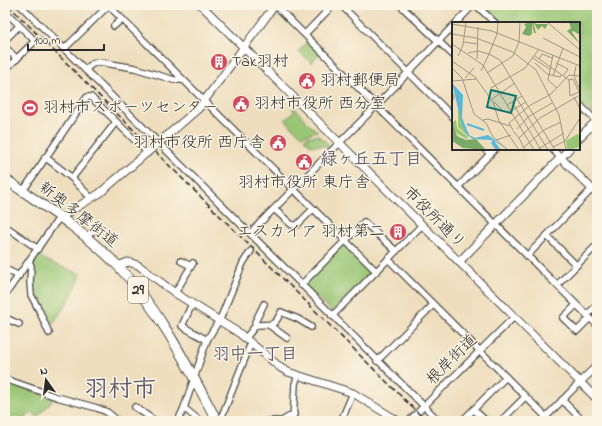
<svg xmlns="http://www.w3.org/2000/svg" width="602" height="426" font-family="'Indie Flower','Klee One',sans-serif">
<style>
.green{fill:#99c674;stroke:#627850}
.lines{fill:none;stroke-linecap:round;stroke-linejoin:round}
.minor-casing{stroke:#484641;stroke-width:8}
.tertiary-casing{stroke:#484641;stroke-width:9}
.primary-casing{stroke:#484641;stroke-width:11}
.minor{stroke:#fff;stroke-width:5.5}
.tertiary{stroke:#fff;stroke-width:7}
.primary{stroke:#fff;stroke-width:9}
.rail{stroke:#2b2b2b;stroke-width:1.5;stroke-dasharray:6 3;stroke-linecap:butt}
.labels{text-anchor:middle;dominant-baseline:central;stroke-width:3;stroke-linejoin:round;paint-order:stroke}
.shield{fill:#fcf5e5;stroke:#6a6863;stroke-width:1}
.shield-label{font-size:15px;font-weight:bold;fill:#2b2b2b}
.poi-label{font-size:16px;fill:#2b2b2b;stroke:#fcf5e5;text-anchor:start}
.street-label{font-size:16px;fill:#2b2b2b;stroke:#fcf5e5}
.neighbourhood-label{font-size:17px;font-weight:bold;fill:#605b6c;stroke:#fcf5e5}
.town-label{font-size:24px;font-weight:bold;fill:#605b6c;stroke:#fcf5e5}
.inset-river{fill:none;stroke:#5ab7d8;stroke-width:2}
.inset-road{fill:none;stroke:#a09683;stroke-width:1}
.view{fill:#0f766e;fill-opacity:0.15;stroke:#0f766e;stroke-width:2}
.inset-edge{fill:none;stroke:#2b2b2b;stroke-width:2}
</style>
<rect width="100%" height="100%" fill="#fcf5e5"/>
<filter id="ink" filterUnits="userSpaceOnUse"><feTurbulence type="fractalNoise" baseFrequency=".025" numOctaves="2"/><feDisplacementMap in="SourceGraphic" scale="8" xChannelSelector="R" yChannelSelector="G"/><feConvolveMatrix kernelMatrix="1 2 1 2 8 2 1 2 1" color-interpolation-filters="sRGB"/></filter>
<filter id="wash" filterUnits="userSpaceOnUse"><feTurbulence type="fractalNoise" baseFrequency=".012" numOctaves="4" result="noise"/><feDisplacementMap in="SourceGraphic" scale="16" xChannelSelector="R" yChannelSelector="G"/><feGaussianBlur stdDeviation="0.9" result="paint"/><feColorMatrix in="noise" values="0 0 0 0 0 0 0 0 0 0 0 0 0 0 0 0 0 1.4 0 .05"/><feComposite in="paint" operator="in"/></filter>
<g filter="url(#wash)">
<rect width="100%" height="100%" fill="#eedebd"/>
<!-- green -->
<g class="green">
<path d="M 479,5 L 597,5 L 597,112 L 595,114 L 592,114 L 579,101 L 579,23 L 498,23 Z"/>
<path d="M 307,42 L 310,43 L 320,53 L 311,63 L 299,51 Z"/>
<path d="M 294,107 L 304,119 L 312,127 L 318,131 L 302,136 L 285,120 L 294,111 L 293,109 Z"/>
<path d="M 318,135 L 330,146 L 328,148 L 324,146 L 310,145 L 304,139 L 307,137 Z"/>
<path d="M 344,244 L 370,270 L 370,274 L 333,310 L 331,311 L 305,286 L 305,283 Z"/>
<path d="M 38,256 L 54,264 L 81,274 C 75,293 62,311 50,327 L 39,310 L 31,289 L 33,262 Z"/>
<path d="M 5,380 L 52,398 L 53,400 L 37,417 L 32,412 L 23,421 L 15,415 L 11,421 L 5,421 Z"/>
</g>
</g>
<g filter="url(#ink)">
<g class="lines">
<!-- minor casing -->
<g class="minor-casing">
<g id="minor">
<path d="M 20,5 L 439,421"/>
<path d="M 108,5 L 376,271"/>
<path d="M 275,5 L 597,325"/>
<path d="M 341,5 L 453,117"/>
<path d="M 400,5 L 453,55"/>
<path d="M 476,5 L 495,23"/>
<path d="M 5,11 L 35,41 L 9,66 L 5,72"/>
<path d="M 456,23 L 473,5"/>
<path d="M 114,26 L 122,19"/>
<path d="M 305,34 L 333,5"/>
<path d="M 5,40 L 19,26"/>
<path d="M 5,47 L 17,59"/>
<path d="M 64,49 L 109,5"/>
<path d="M 85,70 L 92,64 L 99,62 L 135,68 L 174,80 L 183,80"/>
<path d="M 579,104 L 597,122"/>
<path d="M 485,149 L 490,154"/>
<path d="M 552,149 L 561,158"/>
<path d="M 45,157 L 72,178 L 91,198"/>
<path d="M 72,178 L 116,122"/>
<path d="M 458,187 L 495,149"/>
<path d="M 23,191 L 87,97 L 91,97 L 93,99 L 148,153"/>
<path d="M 274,209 L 292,225 L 297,225 L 313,209"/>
<path d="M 5,226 L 38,249"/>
<path d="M 250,233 L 376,106 L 453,26"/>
<path d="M 86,236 L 97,229"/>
<path d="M 547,236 L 576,265"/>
<path d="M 527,256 L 592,189"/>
<path d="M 388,259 L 550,421"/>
<path d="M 29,261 L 31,266 L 30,282 L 31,295 L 39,310 L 49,333"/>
<path d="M 181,261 L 191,266"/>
<path d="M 5,269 L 19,276"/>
<path d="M 301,285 L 364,222 L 396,251"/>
<path d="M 557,285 L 597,245"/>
<path d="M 175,293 L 193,263"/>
<path d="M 5,295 L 56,222 L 61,217"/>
<path d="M 192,304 L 182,326 L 207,340"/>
<path d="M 576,305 L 563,318 L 577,331 L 590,318"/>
<path d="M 587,315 L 597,305"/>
<path d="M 332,316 L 422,225"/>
<path d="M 5,318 L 19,324"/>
<path d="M 256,325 C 271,324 274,328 281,312 L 298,319 L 311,327"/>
<path d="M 269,325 L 287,338"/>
<path d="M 245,339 L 256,325 L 255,322 L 264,304"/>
<path d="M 377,361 L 433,305"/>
<path d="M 5,379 L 57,397 L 97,408 L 107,412 L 118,421"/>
<path d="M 562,400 L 583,421"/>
<path d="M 135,407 L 155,421"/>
<path d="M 184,408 L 200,421"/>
<path d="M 474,410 L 486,421"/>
<path d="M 178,421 L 184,408 L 207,340 L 221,317 L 243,263 L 251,251"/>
<path d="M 220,421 L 251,343"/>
<path d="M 269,421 L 282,421 L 294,414"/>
<path d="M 293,421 L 295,384 L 298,375"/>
<path d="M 341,421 L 353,393"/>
<path d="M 409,421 L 514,317"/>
<path d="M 462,421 L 506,377"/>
<path d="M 501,421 L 525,397"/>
<path d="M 542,421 L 580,382"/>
</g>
</g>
<!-- tertiary casing -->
<g class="tertiary-casing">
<g id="tertiary">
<path d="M 201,5 L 597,399"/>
<path d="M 579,138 L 597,120"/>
<path d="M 561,158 L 597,194"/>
<path d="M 61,217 L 100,193 L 199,108 L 275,5"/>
<path d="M 459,262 L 569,149"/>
<path d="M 118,266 L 128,262 L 138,265 L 175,293 L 239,333 L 281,368 L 288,372 L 353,393 L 398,421"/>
<path d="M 580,382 L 597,366"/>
</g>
</g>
<!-- primary casing -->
<g class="primary-casing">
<path id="primary" d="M 5,179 C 44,206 84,231 118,266 C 160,310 188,367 217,421"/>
</g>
<!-- minor -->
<use href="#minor" class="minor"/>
<!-- tertiary -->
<use href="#tertiary" class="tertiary"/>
<!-- primary -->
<use href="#primary" class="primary"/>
<!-- rail -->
<path class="rail" d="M 8,5 L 426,421"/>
</g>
</g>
<!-- icons -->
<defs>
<g id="building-disc" transform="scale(0.9)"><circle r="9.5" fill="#d1495b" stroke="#fcf5e5"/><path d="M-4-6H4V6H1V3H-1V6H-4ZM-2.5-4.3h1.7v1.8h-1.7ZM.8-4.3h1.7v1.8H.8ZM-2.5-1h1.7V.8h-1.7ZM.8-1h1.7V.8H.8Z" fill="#fff"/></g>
<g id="civic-disc" transform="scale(0.9)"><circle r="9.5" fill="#d1495b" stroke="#fcf5e5"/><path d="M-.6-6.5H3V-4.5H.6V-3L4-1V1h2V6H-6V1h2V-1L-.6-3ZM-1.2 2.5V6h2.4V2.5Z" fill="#fff"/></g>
<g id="stadium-disc" transform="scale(0.9)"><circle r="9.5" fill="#d1495b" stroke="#fcf5e5"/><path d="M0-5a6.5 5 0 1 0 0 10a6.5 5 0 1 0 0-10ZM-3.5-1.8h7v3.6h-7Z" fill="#fff"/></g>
</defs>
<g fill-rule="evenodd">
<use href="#building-disc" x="219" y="62"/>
<use href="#civic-disc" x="307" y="81"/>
<use href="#civic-disc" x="241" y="104"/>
<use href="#stadium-disc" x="30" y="108"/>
<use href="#civic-disc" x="278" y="143"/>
<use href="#civic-disc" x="304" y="162"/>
<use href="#building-disc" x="398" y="232"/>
</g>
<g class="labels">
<!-- shield labels -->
<rect class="shield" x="128" y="277" width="20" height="26" rx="3"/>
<g class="shield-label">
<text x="138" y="290">29</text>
</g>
<!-- poi labels -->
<g class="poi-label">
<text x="232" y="62">Tak羽村</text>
<text x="320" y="81">羽村郵便局</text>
<text x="254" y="104">羽村市役所 西分室</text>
<text x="43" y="108">羽村市スポーツセンター</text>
<text x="265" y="143" text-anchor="end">羽村市役所 西庁舎</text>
<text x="304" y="183" text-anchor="middle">羽村市役所 東庁舎</text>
<text x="385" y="232" text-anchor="end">エスカイア 羽村第二</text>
</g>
<!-- street labels -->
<g class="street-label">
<text transform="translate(78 215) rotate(38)">新奥多摩街道</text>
<text transform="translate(434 218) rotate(45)">市役所通り</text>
<text transform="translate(452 360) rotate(-45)">根岸街道</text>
</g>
<!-- neighbourhood labels -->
<g class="neighbourhood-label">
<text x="371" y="159">緑ヶ丘五丁目</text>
<text x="255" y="354">羽中一丁目</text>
</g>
<!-- town labels -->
<g class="town-label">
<text x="120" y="390">羽村市</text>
</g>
</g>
<!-- overview -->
<g transform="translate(452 22)">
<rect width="128" height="128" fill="#eedebd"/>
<path d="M 6,85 L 11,104 L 16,114 L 6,105 ZM 4,98 L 5,106 L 16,115 L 15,117 L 2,110 L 0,100 ZM 125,112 L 128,113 L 128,125 L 115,128 L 114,119 Z" fill="#99c674"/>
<path d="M 80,0 L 82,0 L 84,2 L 96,2 L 93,7 L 90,4 L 86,8 L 81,0 L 84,11 L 82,11 L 80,2 L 80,12 L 77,14 L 70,12 L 74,5 L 72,2 ZM 117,0 L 128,0 L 128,13 L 121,9 L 120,10 L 128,22 L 115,9 L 119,6 ZM 0,100 L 5,114 L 14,118 L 24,117 L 34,128 L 11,126 L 0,119 Z" fill="#7aab66"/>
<path d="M 0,61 L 11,73 L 10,96 L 17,113 L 23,116 L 36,113 L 53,126 L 42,119 L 49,128 L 44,128 L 38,120 L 40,121 L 40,118 L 21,117 L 15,113 L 10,103 Z" fill="#5ab7d8"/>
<path class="inset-river" d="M 15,102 L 32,108"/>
<path class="inset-road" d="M 95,0 L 128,28M 0,2 L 40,9 L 128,44M 0,12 L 24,16 L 61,30 L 84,48 L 107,93 L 114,128M 45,12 L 46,0M 91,16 L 128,35M 12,20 L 26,22M 0,22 L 31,43 L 82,128M 16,31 L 26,29 L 37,32 L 45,12M 37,32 L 48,38 L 103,128M 101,33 L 96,58 L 105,66M 6,34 L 11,23 L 14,0M 83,34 L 117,58M 81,36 L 99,48M 25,37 L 26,5M 87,37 L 90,32 L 100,36M 0,39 L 23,55 L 41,80 L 47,99 L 67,128M 83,41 L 95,52 L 108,55 L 110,52M 104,41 L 116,47 L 112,53M 124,44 L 122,54 L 128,68M 0,46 L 10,56 L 22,92 L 34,101 L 41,115 L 56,128M 29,49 L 37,32M 35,51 L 61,34 L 67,20 L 68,0M 101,54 L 111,26M 13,56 L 22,46M 121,57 L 127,70 L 118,74 L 117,58 ZM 0,59 L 24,57M 39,66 L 73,46 L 87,27M 0,68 L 2,75 L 0,81M 122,75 L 128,87M 40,77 L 63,61M 65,77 L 96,128M 42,80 L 51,89M 60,80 L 89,128M 55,83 L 70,74M 59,89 L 74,80M 31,98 L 36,97 L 58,104M 65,107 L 76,95 L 100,81M 61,108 L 57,101 L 77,84 L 99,72 L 117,53 L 128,54M 61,109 L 67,116 L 88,96 L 128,73M 67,116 L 73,128M 44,118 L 59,113M 72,125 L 92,108 L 109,100M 101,125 L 113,119 L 128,96M 85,128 L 112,111"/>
<path class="view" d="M 39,68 L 64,74 L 59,91 L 35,85 Z"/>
<rect width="128" height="128" class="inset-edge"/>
</g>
<!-- margin -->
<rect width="602" height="426" fill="none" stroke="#fcf5e5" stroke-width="20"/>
<!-- north arrow -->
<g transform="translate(46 380) rotate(346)" stroke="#fcf5e5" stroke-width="3" paint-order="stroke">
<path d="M0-3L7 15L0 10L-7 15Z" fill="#2b2b2b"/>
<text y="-6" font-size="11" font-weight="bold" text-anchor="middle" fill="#2b2b2b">N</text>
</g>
<!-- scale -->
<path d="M28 44v6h76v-6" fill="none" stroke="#2b2b2b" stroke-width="2"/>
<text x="34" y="44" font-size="12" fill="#2b2b2b" stroke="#fcf5e5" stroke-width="3" paint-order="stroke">100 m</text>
</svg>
